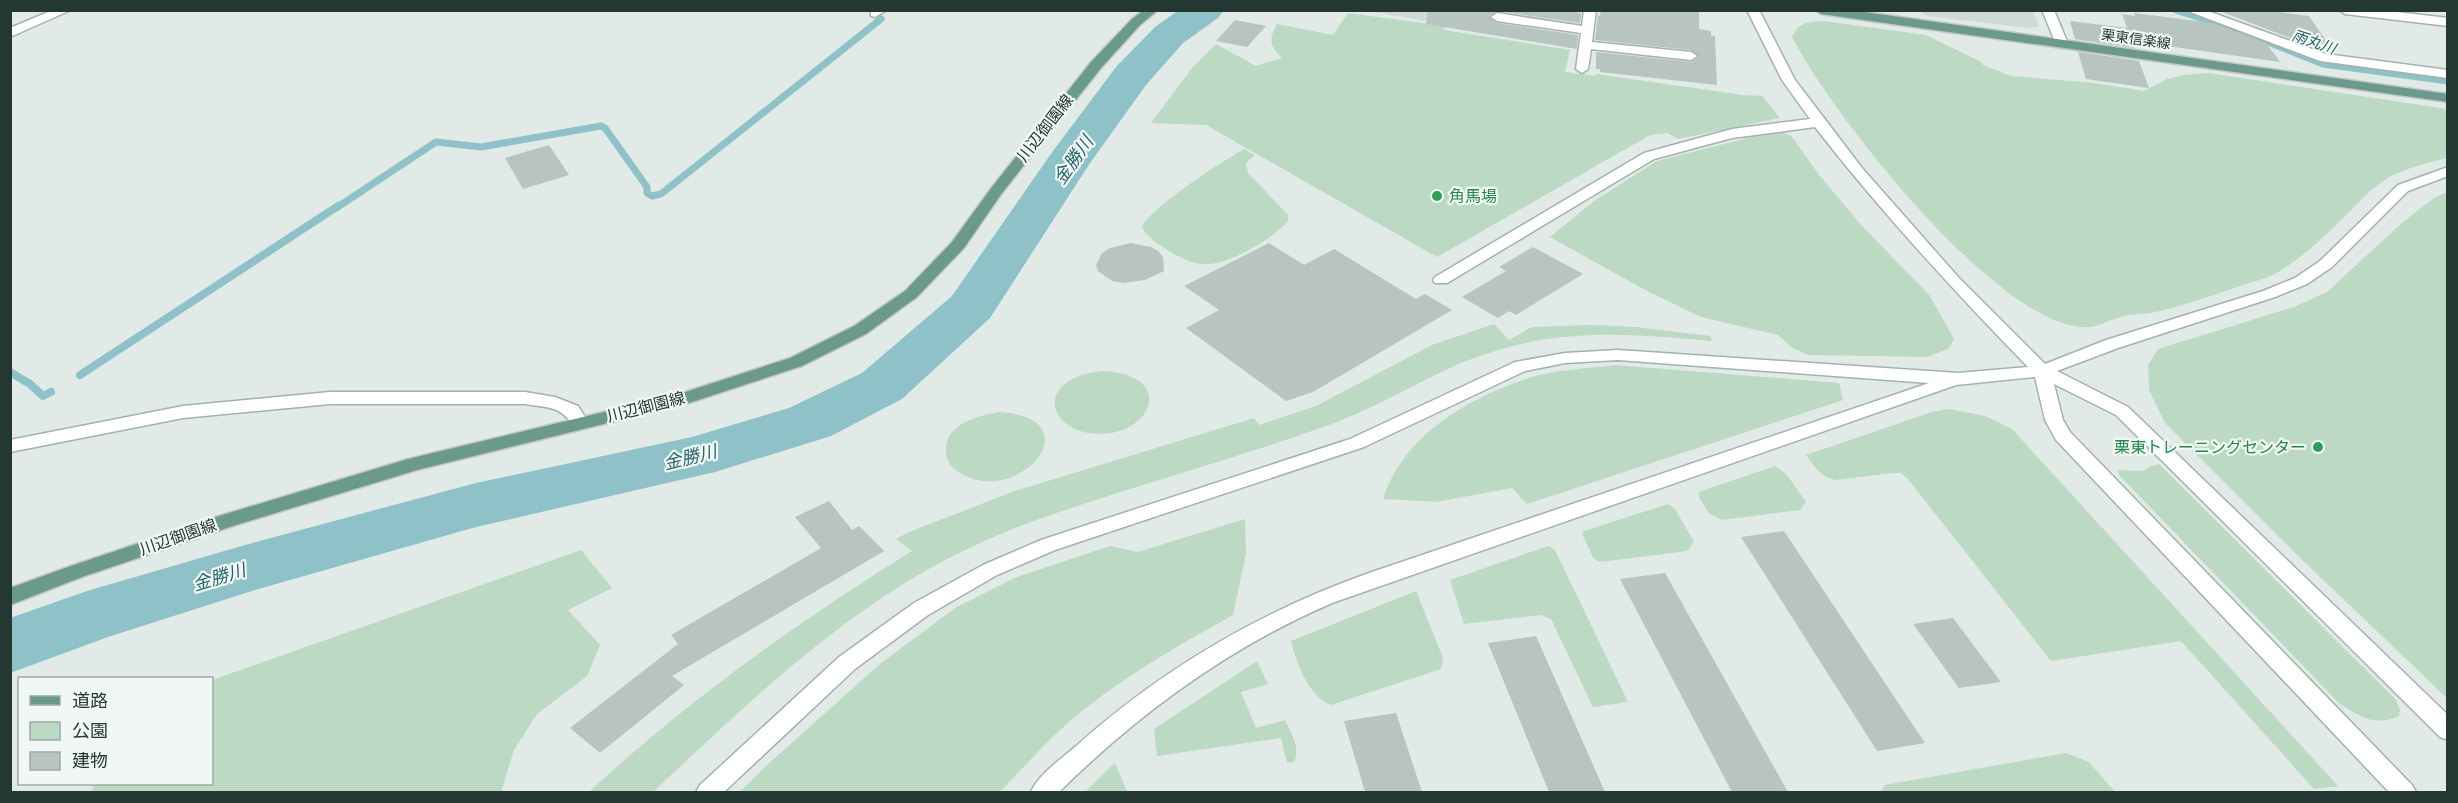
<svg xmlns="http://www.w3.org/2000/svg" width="2458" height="803" font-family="'DejaVu Sans','Noto Sans JP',sans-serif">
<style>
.built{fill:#cfd9d5}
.green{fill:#bcd9c3}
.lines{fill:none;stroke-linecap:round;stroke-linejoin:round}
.stream-far1{stroke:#8fc1c9;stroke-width:7}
.stream{stroke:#8fc1c9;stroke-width:8}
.river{fill:#8fc1c9;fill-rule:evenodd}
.building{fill:#b7c4bf}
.minor-casing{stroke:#a4b1ac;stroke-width:3}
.major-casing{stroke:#c1c7c6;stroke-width:3}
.minor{fill:#fff;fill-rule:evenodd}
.major{fill:#6b9a8d;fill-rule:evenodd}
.leisure-dot{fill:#2e9e5b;stroke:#f1f7f4;stroke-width:2}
.labels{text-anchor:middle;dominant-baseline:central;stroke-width:4.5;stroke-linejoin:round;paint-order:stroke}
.far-street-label{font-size:14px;fill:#233832;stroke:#f1f7f4}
.far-water-label{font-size:15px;font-style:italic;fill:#25636d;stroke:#f1f7f4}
.street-label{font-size:16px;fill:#233832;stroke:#f1f7f4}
.leisure-label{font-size:16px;fill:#27864d;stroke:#f1f7f4;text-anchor:start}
.water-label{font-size:18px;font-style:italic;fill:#25636d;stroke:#f1f7f4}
</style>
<rect width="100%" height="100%" fill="#e1eae6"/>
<!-- built -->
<g class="built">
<path d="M 1362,10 L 1450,11 L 1443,24 Z"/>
<path d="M 1920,11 L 2033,11 L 2039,26 L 2029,28 L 1927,16 Z"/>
</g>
<!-- green -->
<g class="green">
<path d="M 1348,13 L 1445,26 L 1444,30 L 1570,50 L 1565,72 L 1596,76 L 1596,74 L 1743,95 L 1762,96 L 1780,118 L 1678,139 L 1667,133 L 1650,135 L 1437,257 L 1206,125 L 1151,123 L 1192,68 L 1216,44 L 1256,66 L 1282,58 C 1270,46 1268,40 1277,24 L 1333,35 Z"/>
<path d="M 1823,21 L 1926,35 L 1981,62 L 1983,65 L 2011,76 L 2094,83 L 2144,91 L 2167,79 L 2184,75 L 2208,73 L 2447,109 L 2447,158 C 2430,162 2407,168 2391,176 C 2371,187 2356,206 2340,221 C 2320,241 2298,261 2273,275 C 2264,279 2252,282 2243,285 C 2214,295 2185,305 2156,312 C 2144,314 2131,314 2120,317 C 2107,321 2095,329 2081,327 C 1993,320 1831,113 1792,37 C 1799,22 1808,22 1823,21 Z"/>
<path d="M 1779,130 L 1792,137 L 1820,176 L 1862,226 L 1930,296 L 1954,339 L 1948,349 L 1927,357 L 1808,355 L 1791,347 L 1778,335 L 1701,317 L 1647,291 L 1550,237 L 1594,201 L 1657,161 Z"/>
<path d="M 1244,149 L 1255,155 L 1246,163 L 1248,173 L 1288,215 L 1288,221 C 1273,238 1231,264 1208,264 C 1193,265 1181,258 1169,251 C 1158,244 1148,238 1142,227 C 1151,207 1223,161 1244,149 Z"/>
<path d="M 2447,192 L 2447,698 L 2295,553 L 2165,423 L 2149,390 L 2148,365 L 2158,349 L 2294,307 L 2327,292 L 2403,222 L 2434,198 Z"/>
<path d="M 1494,324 L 1509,340 L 1532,327 L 1592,325 L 1636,327 L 1710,336 L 1712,341 C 1621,333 1553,327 1466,361 C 1422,379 1381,405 1337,422 C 1263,449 1186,471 1111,495 C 1054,513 998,532 945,560 C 834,619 744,707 653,792 L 589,792 C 687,701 798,622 912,551 L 896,539 L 909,532 L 1015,491 L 1254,418 L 1259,425 L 1316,406 L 1432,345 Z"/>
<path d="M 1615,365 L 1839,383 L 1843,400 L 1527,504 L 1512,488 L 1436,502 L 1383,499 C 1404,435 1468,398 1529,378 C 1556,369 1587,369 1615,365 Z"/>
<path d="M 1104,371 C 1181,376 1149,442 1089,433 C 1061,429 1039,401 1069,381 C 1080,374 1092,372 1104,371 Z"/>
<path d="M 1949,409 L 1985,416 L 2012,429 L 2338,786 L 2314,789 L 2181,641 L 2051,661 L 1908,479 L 1901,473 L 1893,473 L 1836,480 C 1820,477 1815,467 1806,455 L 1932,412 Z"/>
<path d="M 1000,412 C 1096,419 1017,509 960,473 C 952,468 946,461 946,451 C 944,424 980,415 1000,412 Z"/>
<path d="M 2159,464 L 2396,700 L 2400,710 L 2399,716 C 2375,727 2361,717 2340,704 L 2119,475 L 2118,470 L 2144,471 L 2149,467 Z"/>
<path d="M 1775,466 L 1787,475 L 1806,502 L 1800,510 L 1722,520 L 1709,513 L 1699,498 L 1699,492 Z"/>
<path d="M 1668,504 L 1675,509 L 1694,542 L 1687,551 L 1601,562 L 1594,559 L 1582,534 L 1584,531 Z"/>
<path d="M 1245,519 L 1246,554 L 1233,615 C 1177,646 1121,678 1071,720 C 1046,742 1023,768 1000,792 L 740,792 L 766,766 L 880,664 L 955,608 L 1017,577 L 1110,546 L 1138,552 Z"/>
<path d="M 1548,546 L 1555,550 L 1628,702 L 1593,707 L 1551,619 L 1541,615 L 1464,624 L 1450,580 Z"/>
<path d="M 581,550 L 612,588 L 568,610 L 600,645 L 587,676 L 537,714 L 514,750 L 501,792 L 92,792 L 94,784 L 212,784 L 212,680 Z"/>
<path d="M 1416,591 L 1443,658 L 1441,669 L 1331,705 C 1309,697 1296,663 1291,641 Z"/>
<path d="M 1257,661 L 1268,684 L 1241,692 L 1256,728 L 1285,720 C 1291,733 1301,748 1294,762 L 1287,763 L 1281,738 L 1157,756 L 1154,729 Z"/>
<path d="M 2066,753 L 2089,762 L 2115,792 L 1881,791 L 1885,785 Z"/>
<path d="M 1115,763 L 1127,792 L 1085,792 Z"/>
</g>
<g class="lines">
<!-- stream-far1 -->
<g class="stream-far1">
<path d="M 2176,10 L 2243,32 L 2323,64 L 2448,81"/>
<path d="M 336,208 L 436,142 L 481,147 L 601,126 L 605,128 L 647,187 L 647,193 L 652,196 L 661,194 L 881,19"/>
</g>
<!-- stream -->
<g class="stream">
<path d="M 10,372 L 30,384 L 43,396 L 51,392"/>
<path d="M 80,375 L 338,206"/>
</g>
<!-- river -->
<path class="river" d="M 1179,10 L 1224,10 L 1218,18 L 1183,43 L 1146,85 L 1090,163 L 990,318 L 902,399 L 831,436 L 715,472 L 476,527 L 255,590 L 108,637 L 10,673 L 10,618 L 87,591 L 252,543 L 476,483 L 692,437 L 789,408 L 862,373 L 952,296 L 1053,151 L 1116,67 L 1155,27 Z"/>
</g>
<!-- building -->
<g class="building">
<path d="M 1428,10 L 1563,10 L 1581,13 L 1580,23 L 1497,11 L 1489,16 L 1497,23 L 1578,35 L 1577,49 L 1426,24 Z"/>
<path d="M 1601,10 L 1699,10 L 1699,29 L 1711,31 L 1711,36 L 1715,36 L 1717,85 L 1600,72 L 1600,69 L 1596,69 L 1596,52 L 1691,62 L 1699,57 L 1691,50 L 1595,40 L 1598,15 L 1600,16 Z"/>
<path d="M 2217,10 L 2264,10 L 2309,16 L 2329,45 L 2298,41 Z"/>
<path d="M 2134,13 L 2213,23 L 2266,43 L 2280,62 L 2132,41 L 2122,14 L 2135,16 Z"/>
<path d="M 1235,20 L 1266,26 L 1247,47 L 1216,41 Z"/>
<path d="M 2070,21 L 2127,28 L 2134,48 L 2075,39 Z"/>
<path d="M 2078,52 L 2139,61 L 2149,88 L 2086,79 Z"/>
<path d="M 549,145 L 569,175 L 523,189 L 505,158 Z"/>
<path d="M 1131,243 L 1151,247 L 1158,251 L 1163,257 L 1164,271 L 1145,280 L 1123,283 L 1112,281 L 1098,271 L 1096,265 L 1102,253 L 1110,248 Z"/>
<path d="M 1269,243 L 1304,265 L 1334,249 L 1416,299 L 1425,294 L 1452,310 L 1313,392 L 1286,401 L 1186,328 L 1219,310 L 1184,286 Z"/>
<path d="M 1533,247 L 1583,274 L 1516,315 L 1509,311 L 1498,318 L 1462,297 L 1506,271 L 1499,267 Z"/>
<path d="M 829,501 L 852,530 L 859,526 L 884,551 L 672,676 L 684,685 L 600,753 L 570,728 L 678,644 L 671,635 L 821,548 L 795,517 Z"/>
<path d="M 1784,531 L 1925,743 L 1877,751 L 1741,537 Z"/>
<path d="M 1665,573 L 1788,792 L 1732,792 L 1620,579 Z"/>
<path d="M 1953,618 L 2001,682 L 1959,688 L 1913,624 Z"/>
<path d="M 1536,636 L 1605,792 L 1549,792 L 1488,643 Z"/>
<path d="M 1396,713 L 1422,792 L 1365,792 L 1344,721 Z"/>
</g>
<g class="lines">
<!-- minor casing -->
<g class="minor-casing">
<g id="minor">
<path d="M 53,10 L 71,10 L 10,37 L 10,28 Z"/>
<path d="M 871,10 L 887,10 L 875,17 L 871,16 Z"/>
<path d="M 1584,10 L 1596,10 L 1592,42 L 1691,52 L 1697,56 L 1691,60 L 1591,49 L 1588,69 L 1582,73 L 1576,69 L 1581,33 L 1497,21 L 1491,17 L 1497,13 L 1582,26 Z"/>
<path d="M 1747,10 L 1759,10 L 1795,80 L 1862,168 L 1959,278 L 2045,364 L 2106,340 L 2263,291 L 2295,278 L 2320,261 L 2398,185 L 2448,167 L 2448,176 L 2408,191 L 2332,267 L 2307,284 L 2275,297 L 2118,348 L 2057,371 L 2128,407 L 2448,715 L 2448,740 L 2440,737 L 2116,415 L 2054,384 L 2063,420 L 2070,432 L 2412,785 L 2416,792 L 2389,792 L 2056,440 L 2045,420 L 2035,377 L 1956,385 L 1332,603 C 1228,648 1139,713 1059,792 L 1031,792 C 1038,775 1061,759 1075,747 C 1162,669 1259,612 1369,573 L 1929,383 L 1618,360 L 1565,363 L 1525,371 L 1364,447 L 1055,550 L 997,575 L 928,615 L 855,669 L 724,792 L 696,792 L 700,785 L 839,657 L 914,603 L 983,565 L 1041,540 L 1350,439 L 1515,362 L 1565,353 L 1618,350 L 1958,373 L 2028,367 C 1953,290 1881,212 1815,127 L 1732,138 L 1654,159 L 1447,283 L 1435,283 L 1433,280 L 1435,277 L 1644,153 L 1732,129 L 1810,119 L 1782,80 Z"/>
<path d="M 2042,10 L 2054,10 L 2068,44 L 2066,47 L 2062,48 L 2056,44 Z"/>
<path d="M 2185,10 L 2205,10 L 2326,54 L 2448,70 L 2448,78 L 2320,61 Z"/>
<path d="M 2339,10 L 2380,10 L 2448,18 L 2448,26 L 2345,14 Z"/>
<path d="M 330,392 L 525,392 L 555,397 L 578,406 L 589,423 L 586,427 L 574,427 C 560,405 549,408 525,404 L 330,404 L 183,418 L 10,452 L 10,440 L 183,406 Z"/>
</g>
</g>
<!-- major casing -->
<g class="major-casing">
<g id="major">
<path d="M 1144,10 L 1158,10 L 1140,25 L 1101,68 L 1002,193 L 964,248 L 917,297 L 866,334 L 802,366 L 689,403 L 417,470 L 233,526 L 82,577 L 10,605 L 10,588 L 68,567 L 219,516 L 408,459 L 679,394 L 790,358 L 854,326 L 905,291 L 952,242 L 992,187 L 1091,62 L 1132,19 Z"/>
<path d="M 1815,10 L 1850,10 L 2448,94 L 2448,102 L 1821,14 Z"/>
</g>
</g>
<!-- minor -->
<use href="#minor" class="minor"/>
<!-- major -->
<use href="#major" class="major"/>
</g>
<!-- markers -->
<g class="leisure-dot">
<circle cx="1437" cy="196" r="6"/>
<circle cx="2318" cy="447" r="6"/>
</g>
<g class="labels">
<!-- far-street labels -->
<g class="far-street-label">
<text transform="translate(2136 39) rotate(8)">栗東信楽線</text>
</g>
<!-- far-water labels -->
<g class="far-water-label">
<text transform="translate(2314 42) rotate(19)">雨丸川</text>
</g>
<!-- street labels -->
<g class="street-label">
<text transform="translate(1045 128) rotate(-52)">川辺御園線</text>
<text transform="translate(646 407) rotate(-14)">川辺御園線</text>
<text transform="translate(178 537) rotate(-19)">川辺御園線</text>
</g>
<!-- leisure labels -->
<g class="leisure-label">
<text x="1449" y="196">角馬場</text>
<text x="2306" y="447" text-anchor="end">栗東トレーニングセンター</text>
</g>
<!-- water labels -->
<g class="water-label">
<text transform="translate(1073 160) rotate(-55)">金勝川</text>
<text transform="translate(690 457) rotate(-14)">金勝川</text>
<text transform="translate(219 577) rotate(-17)">金勝川</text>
</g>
</g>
<!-- border -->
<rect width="2458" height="803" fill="none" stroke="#233832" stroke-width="24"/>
<!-- legend -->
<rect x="18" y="677" width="195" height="108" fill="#f1f7f4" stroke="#9faba6" stroke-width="1.5"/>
<rect x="30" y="696" width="30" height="9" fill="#6b9a8d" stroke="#9faba6" stroke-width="1.5"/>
<text x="72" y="707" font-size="18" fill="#233832">道路</text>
<rect x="30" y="722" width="30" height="18" fill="#bcd9c3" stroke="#9faba6" stroke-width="1.5"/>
<text x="72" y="737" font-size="18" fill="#233832">公園</text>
<rect x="30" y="752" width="30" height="18" fill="#b7c4bf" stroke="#9faba6" stroke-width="1.5"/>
<text x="72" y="767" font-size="18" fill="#233832">建物</text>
</svg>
